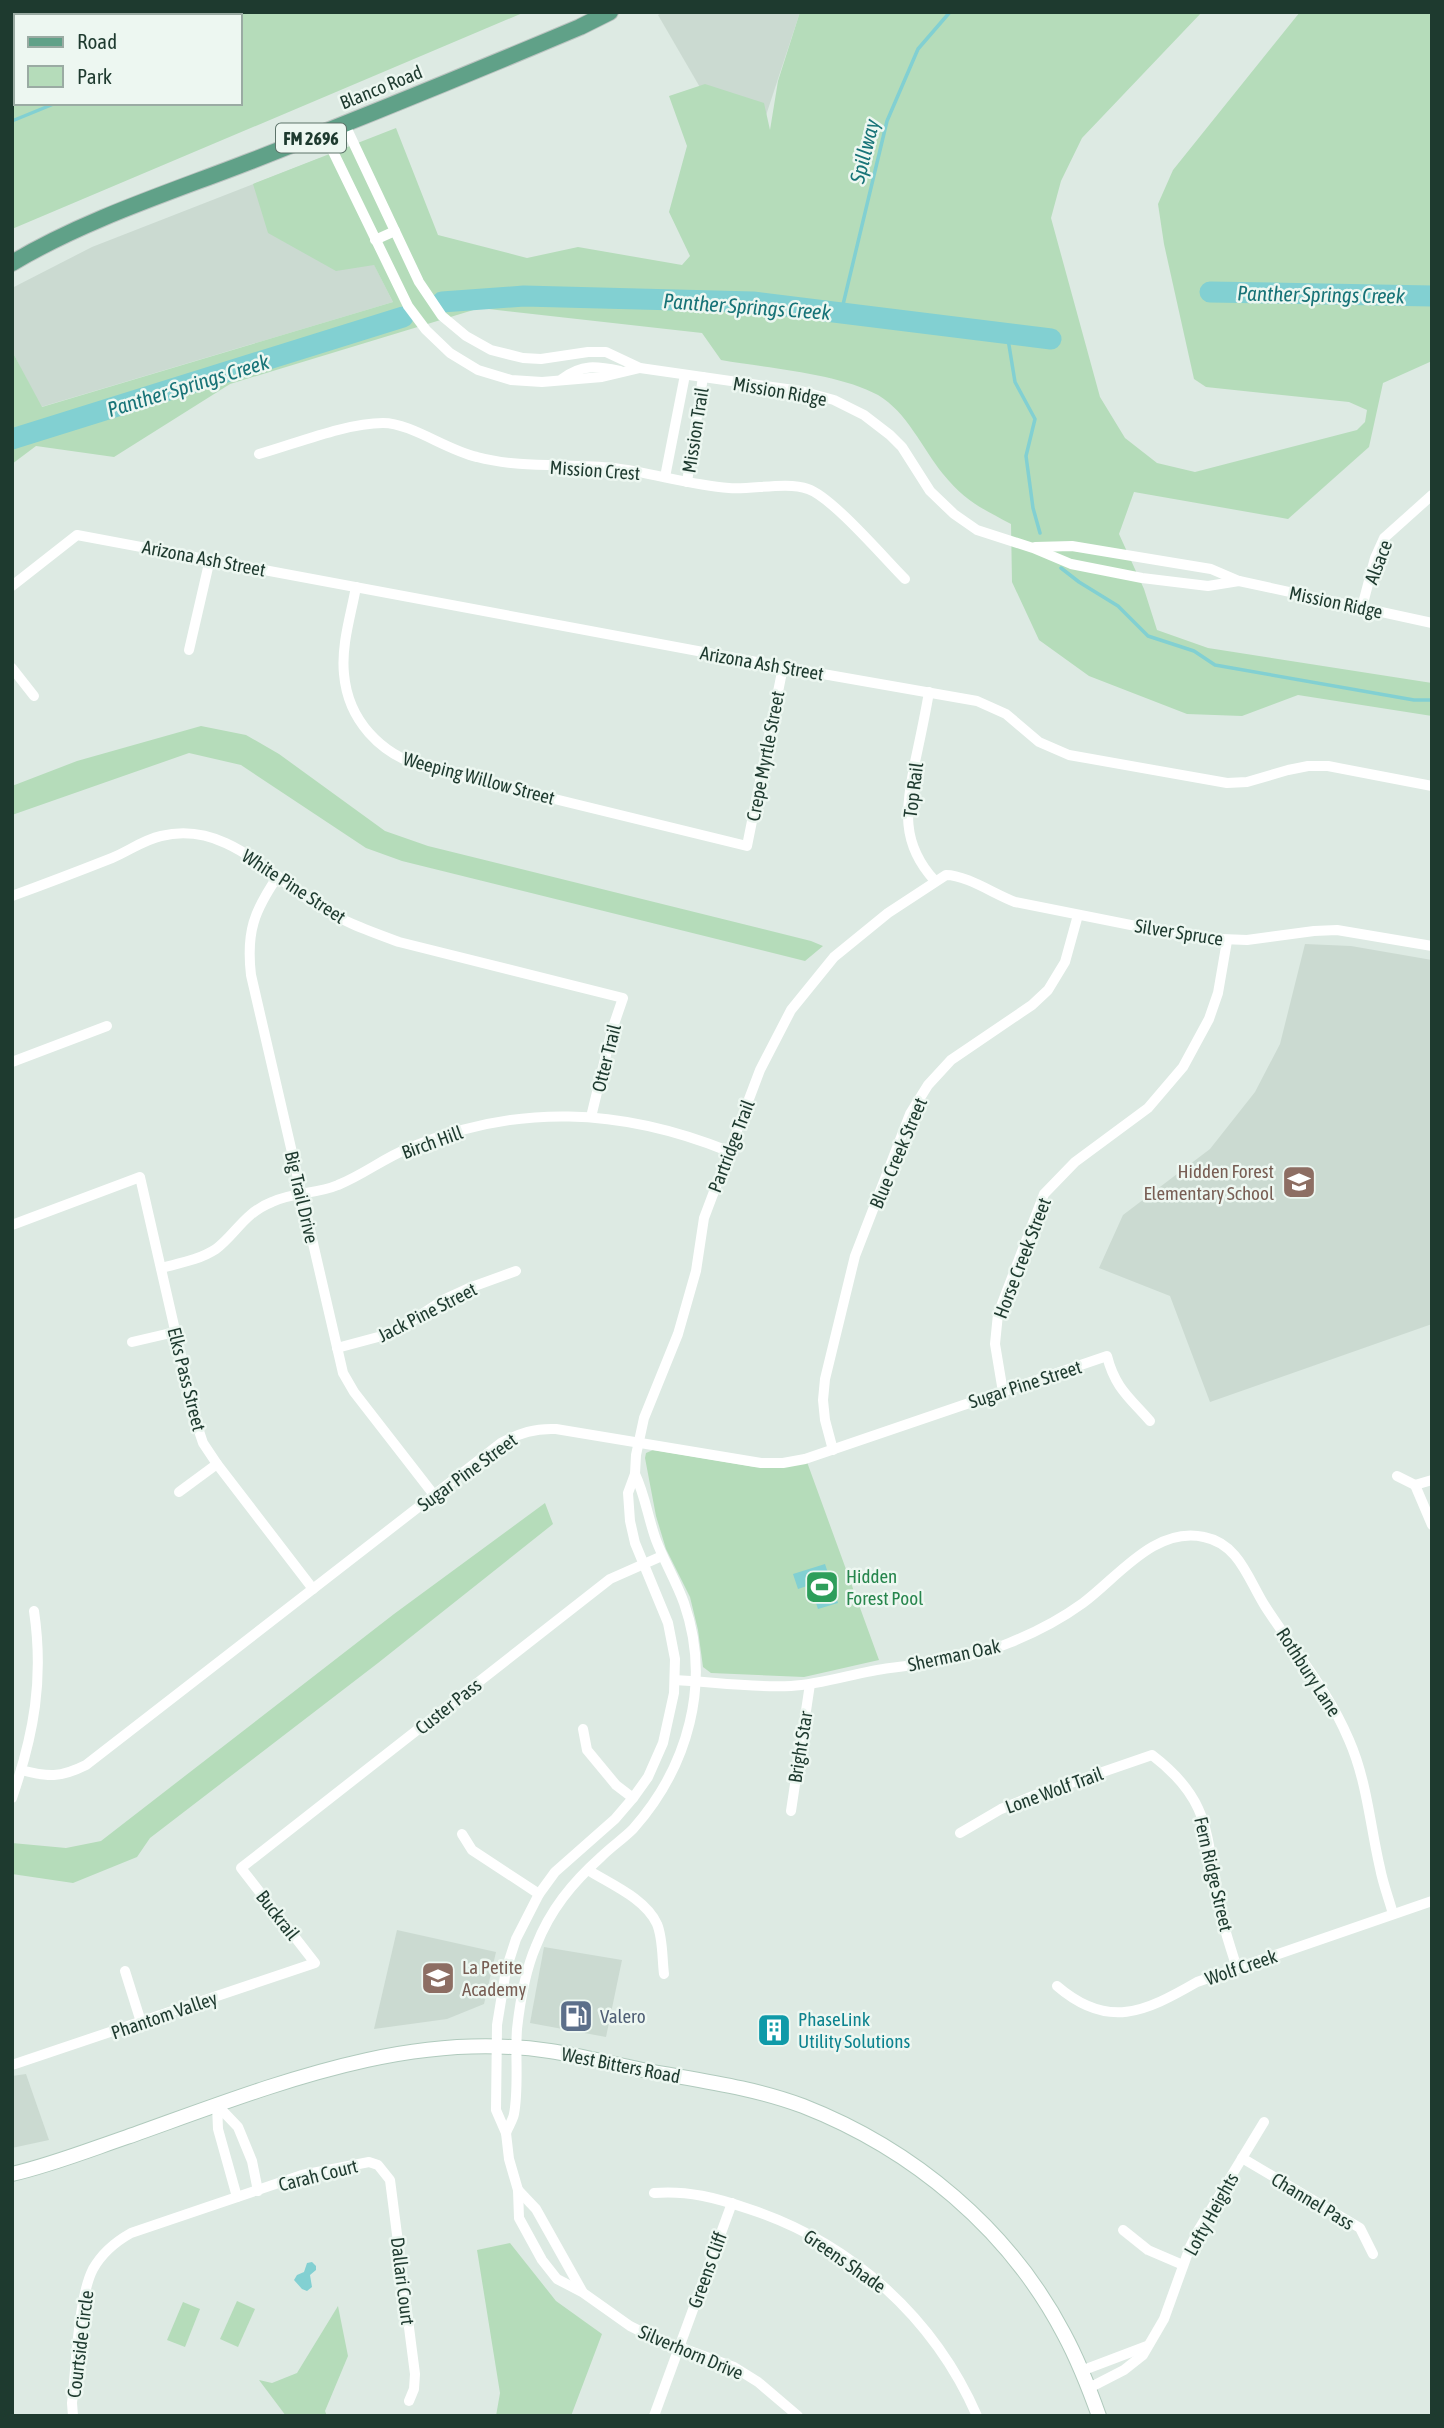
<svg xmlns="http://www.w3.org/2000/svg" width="1444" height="2428" font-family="'Asap Condensed',sans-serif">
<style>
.built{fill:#cbdad1}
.green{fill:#b5dcba}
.water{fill:#82d0d2}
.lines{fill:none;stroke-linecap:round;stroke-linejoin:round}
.stream{stroke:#82d0d2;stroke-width:3.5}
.river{stroke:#82d0d2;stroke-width:21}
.secondary-casing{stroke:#b0cabd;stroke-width:16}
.primary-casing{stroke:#bcc4c1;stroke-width:18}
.minor{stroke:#fff;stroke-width:10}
.secondary{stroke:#fff;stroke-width:14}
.primary{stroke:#60a188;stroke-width:16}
.labels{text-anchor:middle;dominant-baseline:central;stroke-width:5;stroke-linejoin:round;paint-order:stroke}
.shield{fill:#edf7f1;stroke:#5c7369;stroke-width:2}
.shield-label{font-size:18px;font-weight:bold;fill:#1e3a2f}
.street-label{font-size:19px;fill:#1e3a2f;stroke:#edf7f1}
.education-label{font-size:19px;fill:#785e54;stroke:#edf7f1;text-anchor:end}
.leisure-label{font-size:19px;fill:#27864d;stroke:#edf7f1;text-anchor:start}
.service-label{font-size:19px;fill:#4e5e75;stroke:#edf7f1;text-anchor:start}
.culture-label{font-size:19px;fill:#0d838f;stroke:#edf7f1;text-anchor:start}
.water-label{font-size:21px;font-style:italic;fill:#177377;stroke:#edf7f1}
</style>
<rect width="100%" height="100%" fill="#ddeae3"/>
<!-- built -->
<g class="built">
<path d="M 663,12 L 800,12 L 748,170 L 658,15 Z"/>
<path d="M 320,158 L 393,302 L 41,407 L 12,351 L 12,288 L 92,247 Z"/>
<path d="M 1305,944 L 1351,946 L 1432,960 L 1432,1324 L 1210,1402 L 1170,1296 L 1099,1268 L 1123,1215 L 1210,1149 L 1255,1092 L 1280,1044 Z"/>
<path d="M 397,1930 L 496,1952 L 484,2004 L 447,2019 L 374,2029 Z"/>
<path d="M 544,1947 L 622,1960 L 606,2037 L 530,2023 Z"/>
<path d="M 26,2074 L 49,2140 L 12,2148 L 12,2076 Z"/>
</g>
<!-- green -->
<g class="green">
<path d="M 109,12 L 525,12 L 12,229 L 12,20 L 16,23 L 16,103 L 240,103 L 240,16 L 104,16 Z"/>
<path d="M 800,12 L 1202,12 L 1082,138 L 1061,181 L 1051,218 L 1100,397 L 1125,438 L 1157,463 L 1195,472 L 1357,430 L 1365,422 L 1367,410 L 1349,402 L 1206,387 L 1194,379 L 1164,244 L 1158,204 L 1173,170 L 1300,12 L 1432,12 L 1432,361 L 1383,383 L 1369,447 L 1288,519 L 1134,492 L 1119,534 L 1144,589 L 1157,630 L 1208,648 L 1432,683 L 1432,716 L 1298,695 L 1242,716 L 1187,714 L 1089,676 L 1039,640 L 1012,582 L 1011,524 C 981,508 965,501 943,474 C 922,448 907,412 878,395 C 838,373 767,368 721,360 L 702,333 L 480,308 L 230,384 L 114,457 L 36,446 L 12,464 L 12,351 L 42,407 L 393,302 L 374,265 L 336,271 L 268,233 L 253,184 L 396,128 L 438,235 L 527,258 L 578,247 L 682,265 L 690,256 L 669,212 L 687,146 L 669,96 L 705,84 L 764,103 L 770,130 L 778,81 Z"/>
<path d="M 201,726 L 246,735 L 279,754 L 385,831 L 428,846 L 811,941 L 823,946 L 805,961 L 402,861 L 366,848 L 241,765 L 189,753 L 12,815 L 12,786 L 77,761 Z"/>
<path d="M 653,1450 L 755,1467 L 807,1462 L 879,1660 L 804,1677 L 711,1673 L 703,1667 L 698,1630 L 690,1597 L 666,1549 L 656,1516 L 645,1458 L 646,1453 Z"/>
<path d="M 545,1503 L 553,1524 L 378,1663 L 150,1838 L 137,1857 L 73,1883 L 12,1874 L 12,1843 L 66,1848 L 101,1841 L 394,1614 Z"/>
<path d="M 510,2243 L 556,2301 L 602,2334 L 571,2416 L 496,2416 L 500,2393 L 477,2250 Z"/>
<path d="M 237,2301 L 255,2309 L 238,2347 L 220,2339 Z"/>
<path d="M 183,2302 L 200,2309 L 185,2347 L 167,2340 Z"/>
<path d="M 338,2306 L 348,2356 L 325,2411 L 327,2416 L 286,2416 L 259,2380 L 272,2383 L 297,2373 Z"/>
</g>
<!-- water -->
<g class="water">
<path d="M 825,1564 L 838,1603 L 818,1609 L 810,1585 L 798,1589 L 793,1574 Z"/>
<path d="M 312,2262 L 316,2266 L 316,2270 L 310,2275 L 312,2287 L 307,2291 L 302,2289 L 294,2280 L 297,2275 L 304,2272 L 307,2263 Z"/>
</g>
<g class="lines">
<!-- stream -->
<g class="stream">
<path d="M 154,16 L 158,12"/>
<path d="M 12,121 L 56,103"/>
<path d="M 841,313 L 887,121 L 918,49 L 950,12"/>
<path d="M 1007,333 L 1015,382 L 1035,419 L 1026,456 L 1033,508 L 1040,533"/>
<path d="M 1061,568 L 1079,582 L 1118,606 L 1148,636 L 1194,651 L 1215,665 L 1414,700 L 1432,700"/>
</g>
<!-- river -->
<g class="river">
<path d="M 1210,292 L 1432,296"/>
<path d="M 442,302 L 524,296 L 753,302 L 1051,339"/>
<path d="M 12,439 L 403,317"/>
</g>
<!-- secondary casing -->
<g class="secondary-casing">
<path id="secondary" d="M 12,2174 C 51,2165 89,2150 127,2137 C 206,2109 285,2078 367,2060 C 426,2047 491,2042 550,2051 C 581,2056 612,2064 643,2070 C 696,2080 753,2087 803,2106 C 913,2149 1009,2229 1064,2334 C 1078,2360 1089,2388 1099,2416"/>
</g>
<!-- primary casing -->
<g class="primary-casing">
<path id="primary" d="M 12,263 C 86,219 171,192 251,161 C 361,118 471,73 580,27 L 610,12"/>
</g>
<!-- minor -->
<g class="minor">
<path d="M 345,125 L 419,282 L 442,316 L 466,336 L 491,350 L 523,358 L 541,359 L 588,352 L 606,352 L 640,368 L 801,391 L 834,400 L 864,415 L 890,435 L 902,447 L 930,491 L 954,514 L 977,530 L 1033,548 L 1071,564 L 1142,578 L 1208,586 L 1239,581"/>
<path d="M 324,133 L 408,306 L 426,330 L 450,353 L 478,370 L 511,380 L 542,382 L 602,377 L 640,368"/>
<path d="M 375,240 L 395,231"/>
<path d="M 562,379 C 582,364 596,366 620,371"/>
<path d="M 259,454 C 295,444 346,423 383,423 C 411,423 446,450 477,457 C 522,469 568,463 614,468 C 653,473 690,485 729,488 C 752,490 787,481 808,489 C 832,497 884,558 905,579"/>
<path d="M 665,477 L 685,375"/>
<path d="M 687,482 L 703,377"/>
<path d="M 1035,547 L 1072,546 L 1114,553 L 1211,569 L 1239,581 L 1432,623"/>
<path d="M 12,586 L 77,535 L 783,667 L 977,701 L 1006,714 L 1039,742 L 1069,755 L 1227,783 L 1247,782 L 1288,770 L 1308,766 L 1328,766 L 1432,786"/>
<path d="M 356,587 C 351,615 341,645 344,674 C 348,720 380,754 424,767 L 747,846 L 783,667"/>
<path d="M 1362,607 L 1375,558 L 1384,538 L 1432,495"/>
<path d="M 189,650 L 210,559"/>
<path d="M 12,668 L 34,696"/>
<path d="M 929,692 C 925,716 920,739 915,762 C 906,809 900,843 935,881"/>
<path d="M 278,876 C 254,911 246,932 251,975 L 343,1373 L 354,1392 L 434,1495"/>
<path d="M 12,896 C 45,884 79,871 112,858 C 129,851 143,840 161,836 C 223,821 265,871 312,902 C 338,920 369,931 399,942 L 623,998 L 612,1030 L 591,1117"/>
<path d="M 12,1062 L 107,1026"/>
<path d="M 12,1225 L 140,1177 L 196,1422 L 203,1443 L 217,1464 L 313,1589"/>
<path d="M 161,1268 C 180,1263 199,1260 216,1249 C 236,1234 244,1213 272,1202 C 293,1192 317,1194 338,1185 C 363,1175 384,1158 409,1148 C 517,1103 621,1108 728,1151"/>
<path d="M 132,1342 L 175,1332"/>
<path d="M 337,1348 L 393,1333 L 445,1299 L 469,1288 L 516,1271"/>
<path d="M 1003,1392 L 995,1344 L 998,1314 L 1044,1194 L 1075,1162 L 1148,1108 L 1183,1067 L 1209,1019 L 1218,993 L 1227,941"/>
<path d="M 833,1450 L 825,1420 L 823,1400 L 825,1379 L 855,1256 L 910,1114 L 928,1085 L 951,1060 L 1032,1005 L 1048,990 L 1065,962 L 1078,915"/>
<path d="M 1397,1476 L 1415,1485 L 1432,1525"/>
<path d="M 1415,1485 L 1432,1480"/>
<path d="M 179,1492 L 217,1464"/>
<path d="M 675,1680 C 713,1682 752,1688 791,1686 C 825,1684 857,1672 890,1668 C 930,1663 971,1659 1009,1643 C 1034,1633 1061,1619 1083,1603 C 1118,1577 1155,1526 1204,1537 C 1239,1544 1248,1579 1265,1606 C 1294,1651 1328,1690 1349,1740 C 1367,1781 1370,1825 1380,1868 C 1383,1884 1389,1899 1393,1914"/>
<path d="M 583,1729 L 587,1750 L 616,1785 L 633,1798"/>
<path d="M 21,1770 C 48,1777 60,1778 86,1765 L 501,1443 C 520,1433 535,1428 556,1429 L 761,1463 L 783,1463 L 805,1459 L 1107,1356 C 1115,1388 1130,1398 1150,1421"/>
<path d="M 12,1798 C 34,1734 44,1679 34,1611"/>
<path d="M 791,1811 L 810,1684"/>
<path d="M 960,1833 L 1001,1809 L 1033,1796 L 1152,1755 C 1211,1800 1206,1834 1218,1901 C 1222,1923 1230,1946 1237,1968"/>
<path d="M 462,1834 L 472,1850 L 539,1894"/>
<path d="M 588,1870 C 610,1884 645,1898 657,1924 C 663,1938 662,1958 664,1974"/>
<path d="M 125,1971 L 141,2022"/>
<path d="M 1057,1986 C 1108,2030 1145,2012 1197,1982 L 1432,1901"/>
<path d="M 12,2065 L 315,1963 L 241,1868 L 610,1579 L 662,1556"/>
<path d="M 506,2133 C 508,2127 513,2120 514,2114 C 519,2088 515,2055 517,2029 C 520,2002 525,1971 536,1946 C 550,1910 572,1883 601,1857 C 611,1847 623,1839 633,1829 C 688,1767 712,1683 684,1603 C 676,1581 664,1561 656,1540 C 648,1518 645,1495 635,1474"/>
<path d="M 1242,2158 L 1360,2228 L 1373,2254"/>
<path d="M 518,2190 L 536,2209 L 582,2291"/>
<path d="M 654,2193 C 687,2190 717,2198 749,2209 C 850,2242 934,2317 977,2416"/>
<path d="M 237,2197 L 218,2129 L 217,2105 L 238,2127 L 252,2161 L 258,2191"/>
<path d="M 1123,2230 L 1148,2250 L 1183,2265"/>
<path d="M 1081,2371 L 1147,2346"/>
<path d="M 1089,2388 L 1124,2370 L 1143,2355 L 1164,2319 L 1190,2247 L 1199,2229 L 1264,2122"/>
<path d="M 73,2416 L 72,2403 C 76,2369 78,2298 93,2269 C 102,2253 115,2242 131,2233 L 302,2175 L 369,2162 L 378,2165 L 390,2180 L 415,2374 L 414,2389 L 409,2401"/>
<path d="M 654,2416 L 732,2203"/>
<path d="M 798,2416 L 758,2382 L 734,2367 L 654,2338 L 630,2326 L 582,2292 L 557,2279 L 542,2260 L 519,2218 L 518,2190 L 509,2159 L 506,2133 L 496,2110 L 497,2025 L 506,1970 L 516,1939 L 539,1894 L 555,1872 L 615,1819 L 633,1798 L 648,1777 L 663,1743 L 674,1693 L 675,1659 L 668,1623 L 635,1543 L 630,1521 L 628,1493 L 635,1474 L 636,1455 L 644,1418 L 678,1334 L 696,1271 L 704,1218 L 760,1070 L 791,1010 L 834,957 L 888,913 L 946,875 C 966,875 994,894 1015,902 L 1196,938 L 1247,940 L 1314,931 L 1337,930 L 1432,946"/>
</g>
<!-- secondary -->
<use href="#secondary" class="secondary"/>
<!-- primary -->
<use href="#primary" class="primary"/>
</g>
<!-- icons -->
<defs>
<g id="school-square" transform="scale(1.75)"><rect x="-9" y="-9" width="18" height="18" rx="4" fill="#8d6e63" stroke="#edf7f1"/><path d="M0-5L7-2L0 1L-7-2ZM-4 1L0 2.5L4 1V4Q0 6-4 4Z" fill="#fff"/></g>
<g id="stadium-square" transform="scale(1.75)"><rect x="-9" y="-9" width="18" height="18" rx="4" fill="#2e9e5b" stroke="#edf7f1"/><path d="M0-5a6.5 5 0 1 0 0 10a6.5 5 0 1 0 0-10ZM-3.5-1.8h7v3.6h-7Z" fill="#fff"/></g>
<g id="fuel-square" transform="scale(1.75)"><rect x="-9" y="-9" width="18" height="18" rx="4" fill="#5c6f8a" stroke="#edf7f1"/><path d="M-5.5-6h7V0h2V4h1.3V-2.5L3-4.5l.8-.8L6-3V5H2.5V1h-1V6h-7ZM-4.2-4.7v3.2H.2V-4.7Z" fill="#fff"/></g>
<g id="building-square" transform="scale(1.75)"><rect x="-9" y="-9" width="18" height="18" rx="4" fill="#0f9aa8" stroke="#edf7f1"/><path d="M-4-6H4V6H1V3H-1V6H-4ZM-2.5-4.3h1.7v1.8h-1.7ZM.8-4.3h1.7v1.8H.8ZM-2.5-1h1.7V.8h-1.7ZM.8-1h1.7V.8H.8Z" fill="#fff"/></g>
</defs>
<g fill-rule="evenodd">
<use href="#school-square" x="1299" y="1182"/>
<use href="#stadium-square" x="822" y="1587"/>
<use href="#school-square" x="438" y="1978"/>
<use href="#fuel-square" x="576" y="2016"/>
<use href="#building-square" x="774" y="2030"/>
</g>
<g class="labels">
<!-- shield labels -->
<rect class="shield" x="276" y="123.5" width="70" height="29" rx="5"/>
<g class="shield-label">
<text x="311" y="138">FM 2696</text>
</g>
<!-- street labels -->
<g class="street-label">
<text transform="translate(381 87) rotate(-22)">Blanco Road</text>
<text transform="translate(780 391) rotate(10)">Mission Ridge</text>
<text transform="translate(695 430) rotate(-81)">Mission Trail</text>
<text transform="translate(595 470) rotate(4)">Mission Crest</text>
<text transform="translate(204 558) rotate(11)">Arizona Ash Street</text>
<text transform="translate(1378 562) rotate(-69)">Alsace</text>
<text transform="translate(1336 602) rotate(12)">Mission Ridge</text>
<text transform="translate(762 663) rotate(10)">Arizona Ash Street</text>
<text transform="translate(765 756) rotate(-79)">Crepe Myrtle Street</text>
<text transform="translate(479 778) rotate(15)">Weeping Willow Street</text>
<text transform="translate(913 790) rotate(-83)">Top Rail</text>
<text transform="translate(294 886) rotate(33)">White Pine Street</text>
<text transform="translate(1179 932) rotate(9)">Silver Spruce</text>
<text transform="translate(606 1058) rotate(-76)">Otter Trail</text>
<text transform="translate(432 1142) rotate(-20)">Birch Hill</text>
<text transform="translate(731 1146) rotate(-69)">Partridge Trail</text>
<text transform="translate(898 1153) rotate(-67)">Blue Creek Street</text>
<text transform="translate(302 1197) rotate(77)">Big Trail Drive</text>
<text transform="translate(1022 1258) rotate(-69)">Horse Creek Street</text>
<text transform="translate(427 1312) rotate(-27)">Jack Pine Street</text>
<text transform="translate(187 1379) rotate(76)">Elks Pass Street</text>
<text transform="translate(1025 1384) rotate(-18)">Sugar Pine Street</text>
<text transform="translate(467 1472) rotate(-36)">Sugar Pine Street</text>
<text transform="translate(954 1655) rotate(-12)">Sherman Oak</text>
<text transform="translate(1309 1672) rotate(57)">Rothbury Lane</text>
<text transform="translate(448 1706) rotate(-38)">Custer Pass</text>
<text transform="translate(800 1747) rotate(-81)">Bright Star</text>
<text transform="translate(1054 1790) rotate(-20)">Lone Wolf Trail</text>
<text transform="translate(1214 1874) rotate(77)">Fern Ridge Street</text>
<text transform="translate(278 1915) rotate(52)">Buckrail</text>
<text transform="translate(1241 1967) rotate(-19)">Wolf Creek</text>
<text transform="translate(164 2015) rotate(-19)">Phantom Valley</text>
<text transform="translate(621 2065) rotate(11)">West Bitters Road</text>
<text transform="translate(318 2175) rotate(-14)">Carah Court</text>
<text transform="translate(1313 2201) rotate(31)">Channel Pass</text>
<text transform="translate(1211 2214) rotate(-61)">Lofty Heights</text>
<text transform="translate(845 2261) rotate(35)">Greens Shade</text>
<text transform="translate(707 2270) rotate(-70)">Greens Cliff</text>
<text transform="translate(403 2281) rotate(83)">Dallari Court</text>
<text transform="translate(80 2344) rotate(-83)">Courtside Circle</text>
<text transform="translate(691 2352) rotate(23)">Silverhorn Drive</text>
</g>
<!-- education labels -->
<g class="education-label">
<text x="1274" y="1171">Hidden Forest<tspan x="1274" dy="22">Elementary School</tspan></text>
<text x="462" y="1967" text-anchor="start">La Petite<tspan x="462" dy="22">Academy</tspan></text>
</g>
<!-- leisure labels -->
<g class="leisure-label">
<text x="846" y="1576">Hidden<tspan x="846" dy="22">Forest Pool</tspan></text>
</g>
<!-- service labels -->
<g class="service-label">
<text x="600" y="2016">Valero</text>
</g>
<!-- culture labels -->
<g class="culture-label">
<text x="798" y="2019">PhaseLink<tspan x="798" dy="22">Utility Solutions</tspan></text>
</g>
<!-- water labels -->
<g class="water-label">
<text transform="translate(864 151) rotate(-76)">Spillway</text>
<text transform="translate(1321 294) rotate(1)">Panther Springs Creek</text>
<text transform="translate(747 306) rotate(4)">Panther Springs Creek</text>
<text transform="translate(188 385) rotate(-17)">Panther Springs Creek</text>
</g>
</g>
<!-- border -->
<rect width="1444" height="2428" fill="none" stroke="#1e3a2f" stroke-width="28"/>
<!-- legend -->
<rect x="14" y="14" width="228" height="91" fill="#edf7f1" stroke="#9aaba3" stroke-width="2"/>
<rect x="28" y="37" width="35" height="10" fill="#60a188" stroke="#9aaba3" stroke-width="2"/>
<text x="77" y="49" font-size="21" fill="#1e3a2f">Road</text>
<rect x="28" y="66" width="35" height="21" fill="#b5dcba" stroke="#9aaba3" stroke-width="2"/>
<text x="77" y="84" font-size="21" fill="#1e3a2f">Park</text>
</svg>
